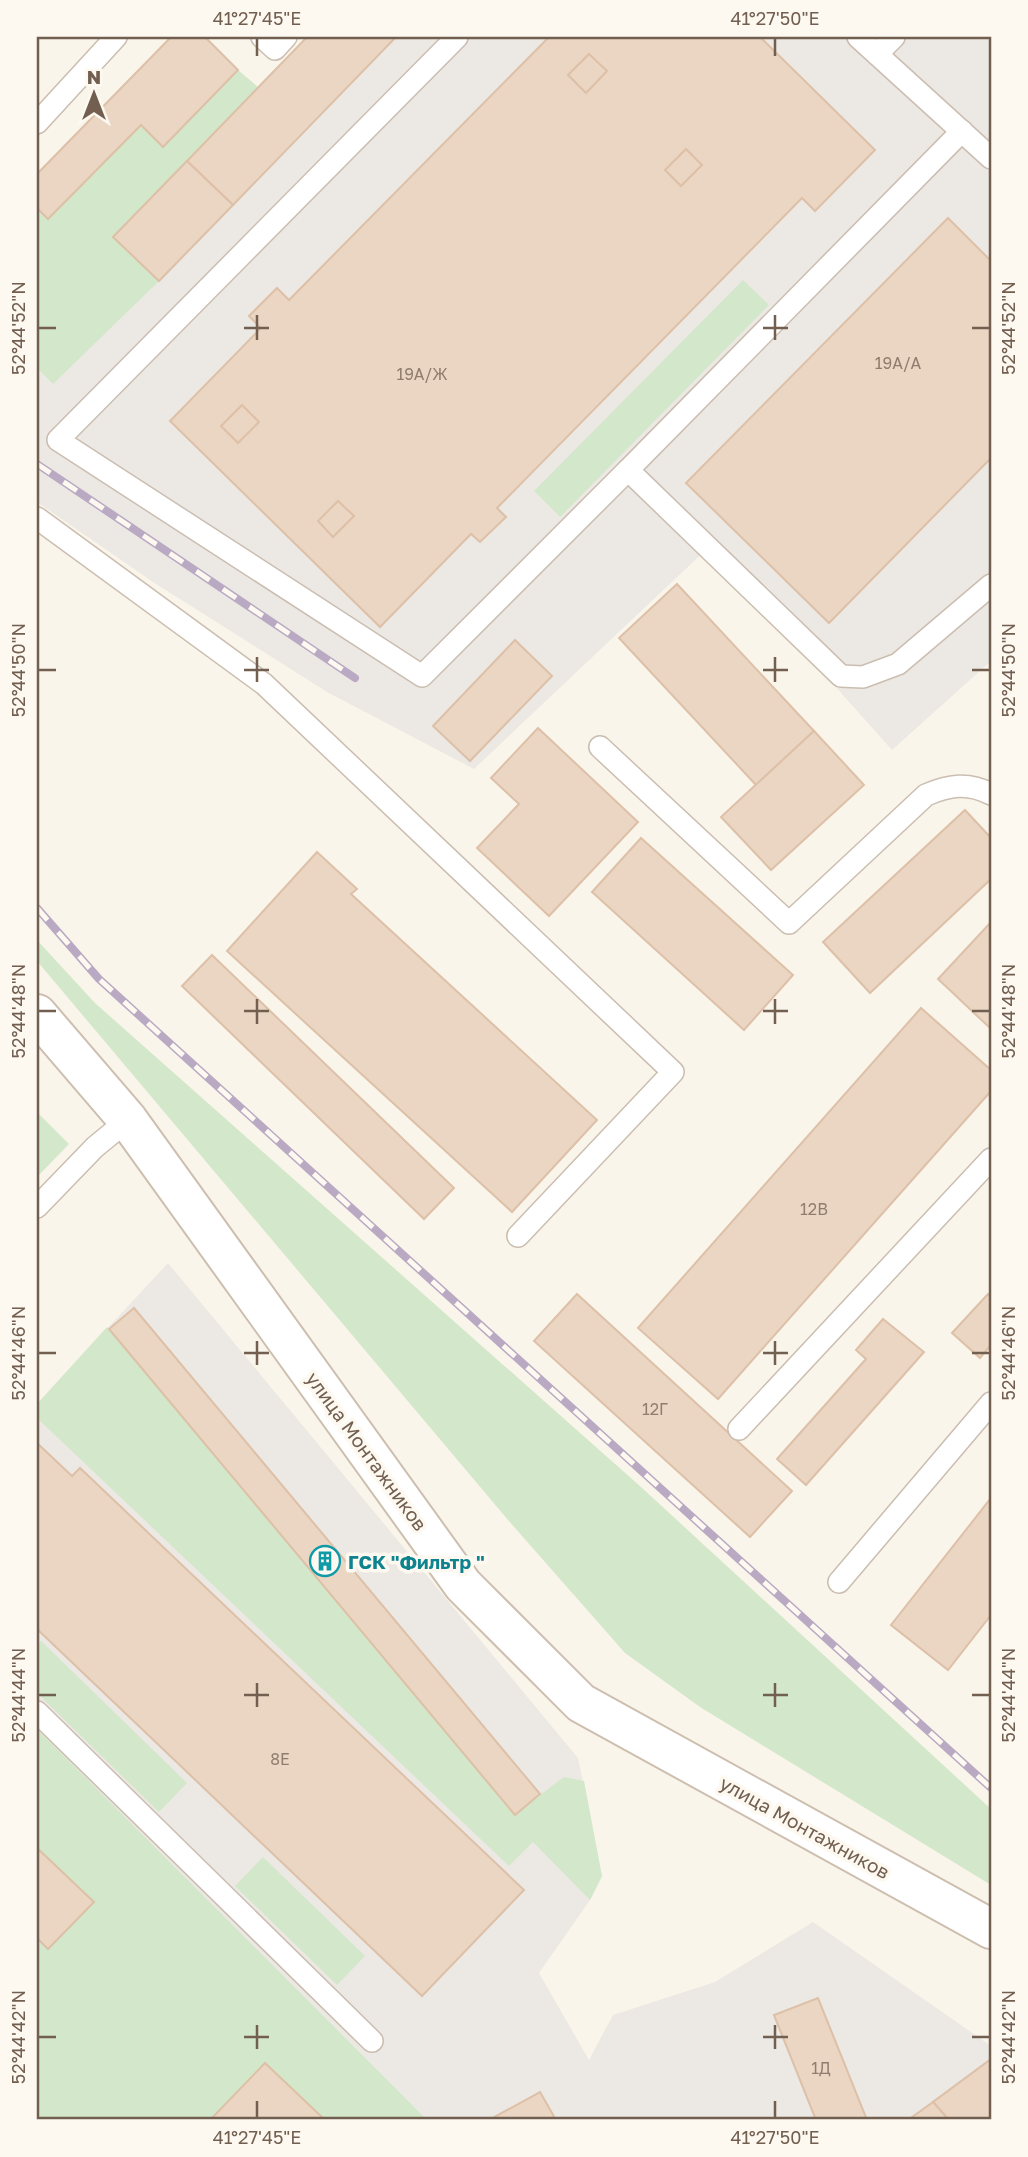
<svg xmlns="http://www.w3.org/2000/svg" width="1028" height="2157" font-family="'Golos Text',sans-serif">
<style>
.industrial{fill:#ece8e3}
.green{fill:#d3e7ca}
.building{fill:#ead6c3;stroke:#ddc0a7;stroke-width:2}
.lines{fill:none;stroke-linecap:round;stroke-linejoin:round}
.lane-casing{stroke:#cbbeb1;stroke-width:24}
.secondary-casing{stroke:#cdbfaf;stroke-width:42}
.lane{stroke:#fff;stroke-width:21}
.secondary{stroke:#fff;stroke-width:38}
.rail-casing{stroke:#b9a9c3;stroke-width:8}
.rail{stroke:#fdf9f0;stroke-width:5;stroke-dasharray:16;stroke-linecap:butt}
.ticks{fill:none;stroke:#725f50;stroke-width:2.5}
.labels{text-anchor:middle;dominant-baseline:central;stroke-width:7;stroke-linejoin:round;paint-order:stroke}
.number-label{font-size:16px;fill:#907d6d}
.street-label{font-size:19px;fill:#725f50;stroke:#fdf9f0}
.culture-label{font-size:19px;font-weight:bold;fill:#0d838f;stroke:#fdf9f0;text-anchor:start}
.neatline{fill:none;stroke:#725f50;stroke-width:2.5}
.ticks-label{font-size:18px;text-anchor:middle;fill:#725f50}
</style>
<rect width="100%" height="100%" fill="#faf5ea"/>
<!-- industrial -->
<g class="industrial">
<path d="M 307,37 L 991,37 L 991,661 L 892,750 L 710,546 L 474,769 L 327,692 L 153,582 L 37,502 L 37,310 L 113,237 Z"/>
<path d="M 168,1263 L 578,1758 L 602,1876 L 590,1900 L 539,1973 L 589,2060 L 613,2015 L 715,1982 L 813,1922 L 991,2046 L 991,2120 L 37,2120 L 37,1404 Z"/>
</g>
<!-- green -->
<g class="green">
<path d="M 238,70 L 258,87 L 114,237 L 159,281 L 53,384 L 37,368 L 37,208 L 49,219 L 141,125 L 163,146 Z"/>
<path d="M 743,280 L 769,305 L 560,517 L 534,491 Z"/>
<path d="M 37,940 L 95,1003 L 641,1487 L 991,1809 L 991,1885 L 700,1707 L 625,1653 L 508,1520 L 37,961 Z"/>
<path d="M 37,1112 L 69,1144 L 37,1177 Z"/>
<path d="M 107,1327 L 515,1814 L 564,1777 L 584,1781 L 602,1876 L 590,1900 L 533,1842 L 509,1866 L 37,1418 L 37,1404 Z"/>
<path d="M 41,1641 L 187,1783 L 159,1812 L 37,1693 L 37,1645 Z"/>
<path d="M 37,1729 L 427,2120 L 37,2120 Z"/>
<path d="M 263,1857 L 365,1956 L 337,1985 L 235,1886 Z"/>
</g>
<!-- building -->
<g class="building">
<path d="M 171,37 L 205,37 L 238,70 L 163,147 L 141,125 L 48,219 L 37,208 L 37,174 Z"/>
<path d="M 307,37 L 396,37 L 233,205 L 187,161 Z"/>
<path d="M 549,37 L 760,37 L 875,150 L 815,211 L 802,198 L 497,508 L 506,517 L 480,542 L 471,534 L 380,627 L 170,421 L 261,328 L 249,316 L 277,288 L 289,300 Z"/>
<path d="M 589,54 L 607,71 L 586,93 L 568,75 Z"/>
<path d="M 686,149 L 702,165 L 681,186 L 665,170 Z"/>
<path d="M 187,161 L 233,205 L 159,281 L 113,237 Z"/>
<path d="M 948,218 L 991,261 L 991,458 L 829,623 L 686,483 Z"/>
<path d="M 242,405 L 259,422 L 238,443 L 221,426 Z"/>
<path d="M 338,501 L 354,516 L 333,537 L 318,521 Z"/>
<path d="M 677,584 L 814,731 L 756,785 L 619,638 Z"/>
<path d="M 515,640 L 552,676 L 470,761 L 433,726 Z"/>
<path d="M 538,728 L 638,822 L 549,916 L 477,848 L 519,804 L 491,778 Z"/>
<path d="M 814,731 L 864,785 L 771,870 L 721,817 Z"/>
<path d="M 965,810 L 991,838 L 991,879 L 870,993 L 823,942 Z"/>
<path d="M 641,838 L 793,975 L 744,1030 L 592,892 Z"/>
<path d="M 317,852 L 357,889 L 351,894 L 597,1120 L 512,1212 L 227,951 Z"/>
<path d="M 991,922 L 991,1029 L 938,979 Z"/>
<path d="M 212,955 L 454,1188 L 424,1219 L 182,986 Z"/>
<path d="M 921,1008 L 991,1070 L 991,1091 L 718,1399 L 638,1328 Z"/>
<path d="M 577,1294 L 792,1491 L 750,1537 L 534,1341 Z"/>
<path d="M 988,1294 L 991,1297 L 991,1345 L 980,1358 L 952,1333 Z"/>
<path d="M 134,1308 L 540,1794 L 515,1815 L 109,1329 Z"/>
<path d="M 883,1319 L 924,1352 L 806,1485 L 777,1459 L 866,1359 L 856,1350 Z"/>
<path d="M 37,1443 L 72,1476 L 80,1468 L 524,1890 L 422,1996 L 37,1629 Z"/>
<path d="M 991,1498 L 991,1615 L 948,1670 L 891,1625 Z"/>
<path d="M 37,1848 L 94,1902 L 48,1949 L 37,1938 Z"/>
<path d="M 818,1998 L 867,2120 L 816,2120 L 774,2015 Z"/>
<path d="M 991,2059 L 991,2120 L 949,2120 L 933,2102 Z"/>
<path d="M 265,2063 L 325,2120 L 210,2120 Z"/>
<path d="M 540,2092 L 556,2120 L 489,2120 Z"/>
<path d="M 933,2102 L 949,2120 L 908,2120 Z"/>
</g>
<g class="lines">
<!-- lane casing -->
<g class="lane-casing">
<g id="lane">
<path d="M 262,37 L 275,49 L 286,37"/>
<path d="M 457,37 L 58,440 L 422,676 L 628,470 L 841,676 L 863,677 L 898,664 L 991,585"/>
<path d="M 858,37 L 991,158"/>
<path d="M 877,54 L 894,37"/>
<path d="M 37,123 L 116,37"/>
<path d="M 628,470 L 962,131"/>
<path d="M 37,518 L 264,684 L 673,1072 L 518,1236"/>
<path d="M 600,747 L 789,923 L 926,795 C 949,785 968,782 991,794"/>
<path d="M 37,1207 L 95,1147 L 128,1120"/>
<path d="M 739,1429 L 991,1159"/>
<path d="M 839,1582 L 991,1403"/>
<path d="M 37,1712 L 372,2041"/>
</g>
</g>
<!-- secondary casing -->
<g class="secondary-casing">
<path id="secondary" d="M 37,1014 L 128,1120 L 463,1585 L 581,1703 L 991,1929"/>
</g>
<!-- lane -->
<use href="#lane" class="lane"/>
<!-- secondary -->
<use href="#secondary" class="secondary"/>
<!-- rail casing -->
<g class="rail-casing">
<g id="rail">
<path d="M 37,464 L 355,678"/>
<path d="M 37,908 L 99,979 L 991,1788"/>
</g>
</g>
<!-- rail -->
<use href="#rail" class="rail"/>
</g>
<!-- ticks -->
<path class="ticks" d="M 257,38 L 257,56M 775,38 L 775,56M 257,315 L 257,340M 775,315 L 775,340M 38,328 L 56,328M 244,328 L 269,328M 763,328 L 788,328M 972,328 L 990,328M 257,657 L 257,682M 775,657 L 775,682M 38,670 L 56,670M 244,670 L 269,670M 763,670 L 788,670M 972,670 L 990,670M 257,999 L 257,1024M 775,999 L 775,1024M 38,1011 L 56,1011M 244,1011 L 269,1011M 763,1011 L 788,1011M 972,1011 L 990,1011M 257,1341 L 257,1365M 775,1341 L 775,1365M 38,1353 L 56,1353M 244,1353 L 269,1353M 763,1353 L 788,1353M 972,1353 L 990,1353M 257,1683 L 257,1707M 775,1683 L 775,1707M 38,1695 L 56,1695M 244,1695 L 269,1695M 763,1695 L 788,1695M 972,1695 L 990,1695M 257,2025 L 257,2049M 775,2025 L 775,2049M 38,2037 L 56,2037M 244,2037 L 269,2037M 763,2037 L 788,2037M 972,2037 L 990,2037M 257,2101 L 257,2118M 775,2101 L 775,2118"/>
<!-- icons -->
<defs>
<g id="building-ring" transform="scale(1.575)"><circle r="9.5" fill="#fdf9f0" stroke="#0f9aa8" stroke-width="1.5"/><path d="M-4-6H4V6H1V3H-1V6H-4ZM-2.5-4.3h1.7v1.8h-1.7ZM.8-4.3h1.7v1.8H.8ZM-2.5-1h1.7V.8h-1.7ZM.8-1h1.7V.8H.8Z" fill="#0f9aa8"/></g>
</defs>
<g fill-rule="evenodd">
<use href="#building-ring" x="325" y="1561"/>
</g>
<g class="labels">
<!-- number labels -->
<g class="number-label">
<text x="898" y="363">19А/А</text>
<text x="422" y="374">19А/Ж</text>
<text x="814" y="1209">12В</text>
<text x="655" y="1409">12Г</text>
<text x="280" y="1759">8Е</text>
<text x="821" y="2068">1Д</text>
</g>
<!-- street labels -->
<g class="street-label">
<text transform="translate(367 1451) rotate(54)">улица Монтажников</text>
<text transform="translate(805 1827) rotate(29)">улица Монтажников</text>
</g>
<!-- culture labels -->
<g class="culture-label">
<text x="348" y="1561">ГСК "Фильтр "</text>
</g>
</g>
<!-- border -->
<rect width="1028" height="2157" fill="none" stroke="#fdf9f0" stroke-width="77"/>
<!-- north arrow -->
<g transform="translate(94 94)" stroke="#fdf9f0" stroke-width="5" paint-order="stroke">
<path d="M0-5L12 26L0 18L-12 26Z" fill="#725f50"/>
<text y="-10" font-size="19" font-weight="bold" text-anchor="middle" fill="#725f50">N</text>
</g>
<rect x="38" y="38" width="952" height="2080" class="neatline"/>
<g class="ticks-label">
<text x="257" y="25">41°27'45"E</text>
<text x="775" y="25">41°27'50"E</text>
<text transform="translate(19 328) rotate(-90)" y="6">52°44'52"N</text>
<text transform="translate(1009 328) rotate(-90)" y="6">52°44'52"N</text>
<text transform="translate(19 670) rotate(-90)" y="6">52°44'50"N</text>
<text transform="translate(1009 670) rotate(-90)" y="6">52°44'50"N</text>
<text transform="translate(19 1011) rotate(-90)" y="6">52°44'48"N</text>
<text transform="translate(1009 1011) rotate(-90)" y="6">52°44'48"N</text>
<text transform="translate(19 1353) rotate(-90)" y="6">52°44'46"N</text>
<text transform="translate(1009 1353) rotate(-90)" y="6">52°44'46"N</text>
<text transform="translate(19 1695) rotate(-90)" y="6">52°44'44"N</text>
<text transform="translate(1009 1695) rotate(-90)" y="6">52°44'44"N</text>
<text transform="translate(19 2037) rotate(-90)" y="6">52°44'42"N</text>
<text transform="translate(1009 2037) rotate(-90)" y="6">52°44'42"N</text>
<text x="257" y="2144">41°27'45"E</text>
<text x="775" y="2144">41°27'50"E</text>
</g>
</svg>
